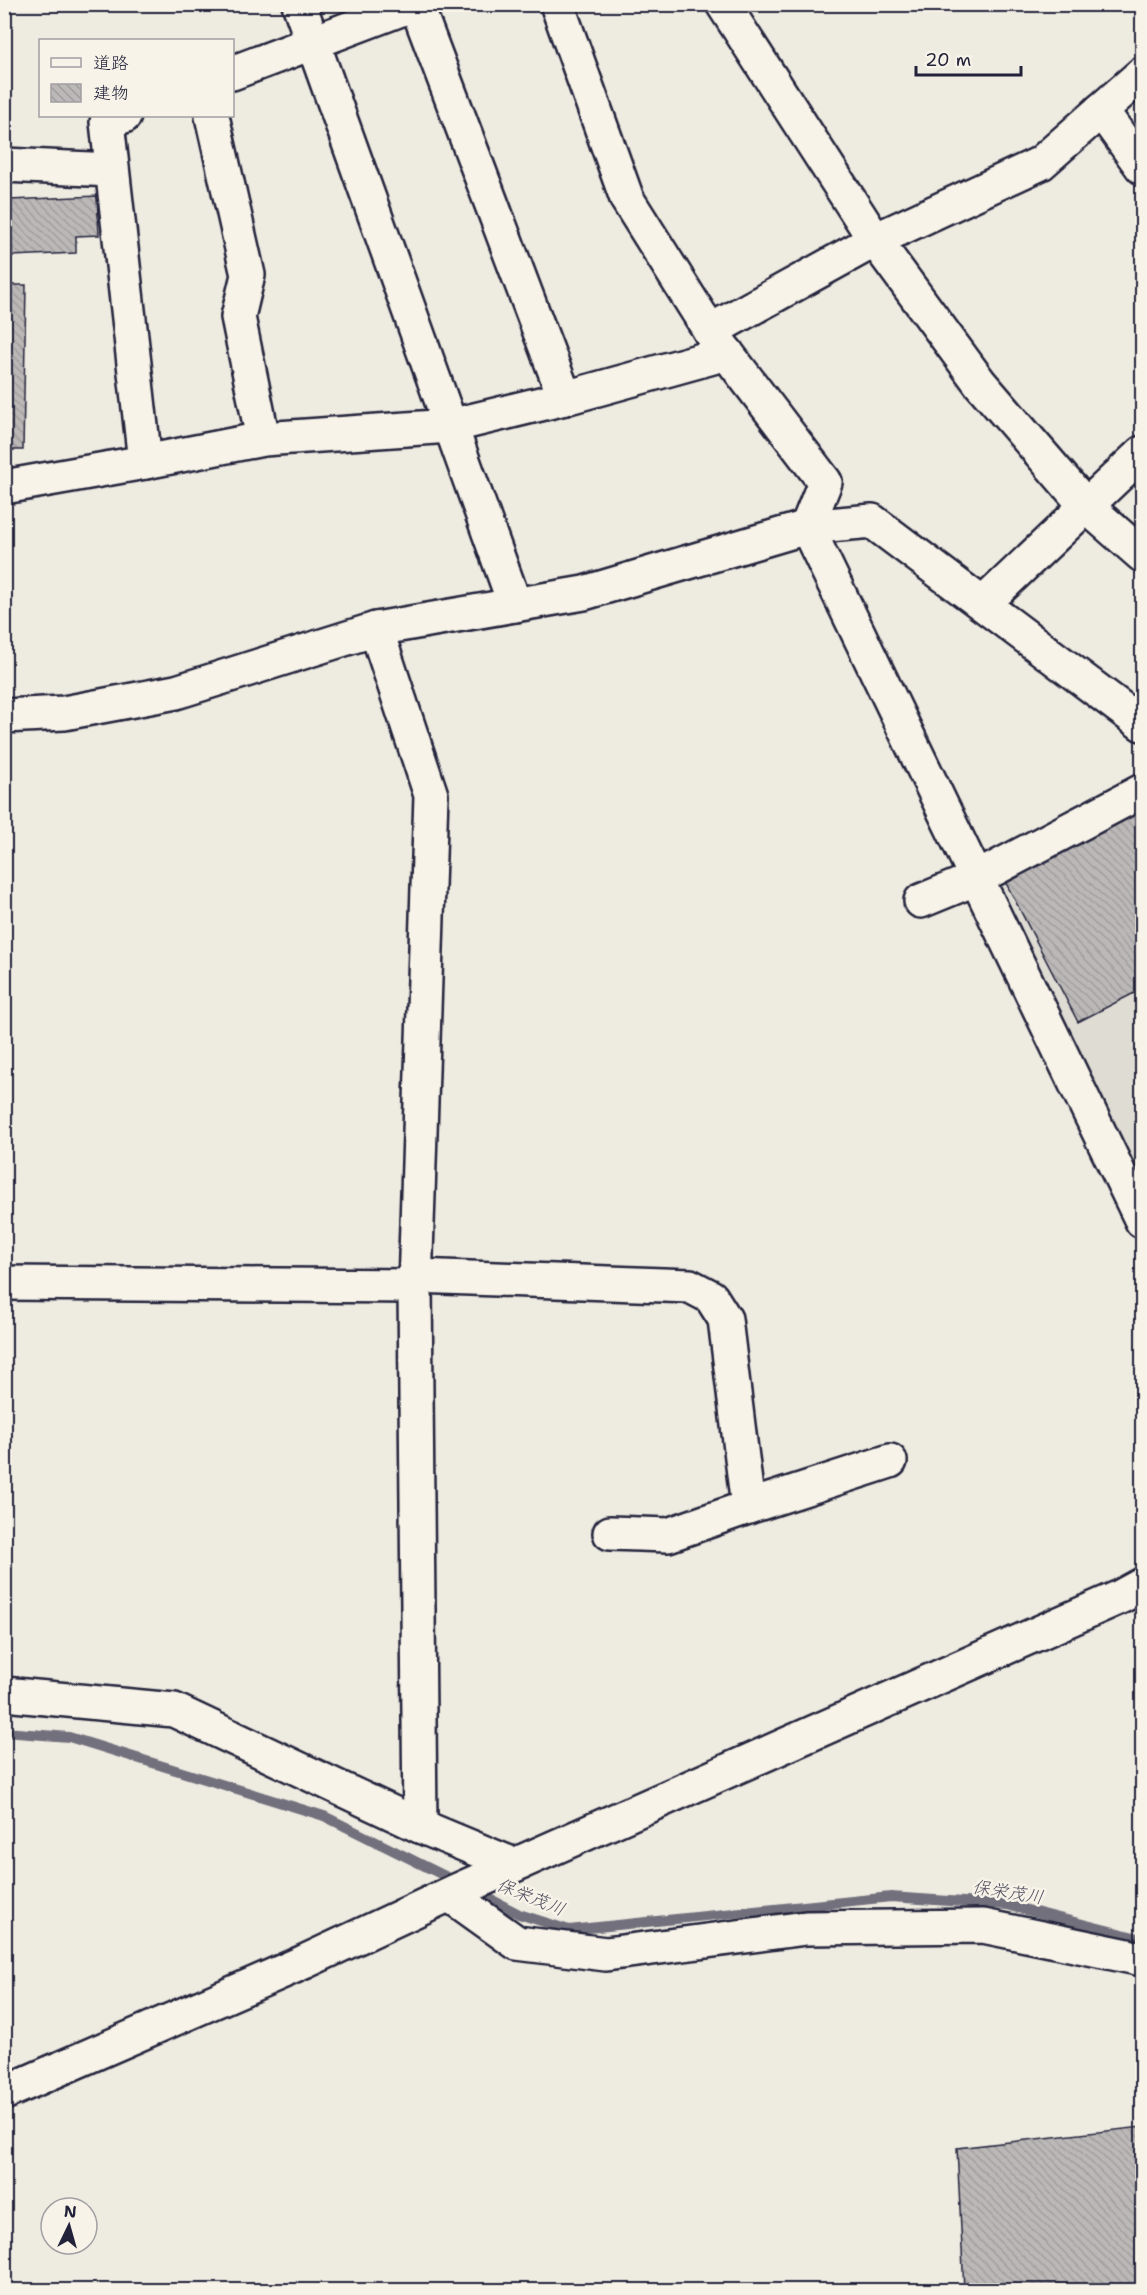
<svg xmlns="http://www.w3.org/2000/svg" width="1147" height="2295" font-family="'Shantell Sans','Klee One',sans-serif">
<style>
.built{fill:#dfdcd4}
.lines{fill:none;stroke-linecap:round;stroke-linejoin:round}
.stream{stroke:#716f7b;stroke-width:10}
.building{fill:url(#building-back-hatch);stroke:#22223b;stroke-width:1.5}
.minor-casing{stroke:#22223b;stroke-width:38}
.tertiary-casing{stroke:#22223b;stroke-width:38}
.minor{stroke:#f7f3e8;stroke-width:33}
.tertiary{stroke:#f7f3e8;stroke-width:33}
.labels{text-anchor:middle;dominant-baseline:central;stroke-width:5;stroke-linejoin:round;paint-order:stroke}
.water-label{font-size:18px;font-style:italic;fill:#504f60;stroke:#f7f3e8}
</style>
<defs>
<pattern id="building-back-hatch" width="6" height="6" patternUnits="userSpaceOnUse" patternTransform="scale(1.5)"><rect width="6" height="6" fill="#bbb8b7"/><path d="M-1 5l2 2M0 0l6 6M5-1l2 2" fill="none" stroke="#a09e9e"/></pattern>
</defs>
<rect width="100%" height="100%" fill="#eeebe1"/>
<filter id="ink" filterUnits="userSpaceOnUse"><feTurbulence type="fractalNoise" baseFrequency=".0167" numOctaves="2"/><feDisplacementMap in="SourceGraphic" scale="12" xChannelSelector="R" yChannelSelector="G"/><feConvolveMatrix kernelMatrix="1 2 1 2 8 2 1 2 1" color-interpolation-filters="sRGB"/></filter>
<g filter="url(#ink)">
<!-- built -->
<path class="built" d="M 1142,801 L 1142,1186 L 989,881 Z"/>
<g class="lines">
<!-- stream -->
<g class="stream">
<path d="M 4,1732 L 69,1737 L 324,1816 L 459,1883"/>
<path d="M 473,1890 L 519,1914 L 569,1930 L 891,1897 L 1007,1905 L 1142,1939"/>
</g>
</g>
<!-- building -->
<g class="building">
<path d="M 97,196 L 99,235 L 76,236 L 76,253 L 12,256 L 10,200 Z"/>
<path d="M 4,285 L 26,285 L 23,450 L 4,450 Z"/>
<path d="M 1142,810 L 1142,989 L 1078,1022 L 1005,881 Z"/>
<path d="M 1142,2127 L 1142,2290 L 964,2290 L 957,2148 Z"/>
</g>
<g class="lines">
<!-- minor casing -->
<g class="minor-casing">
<g id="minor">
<path d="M 299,4 L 515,605"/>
<path d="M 416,4 L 565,398"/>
<path d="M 557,4 L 627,199 L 710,331 L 825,482 L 807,527 L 1142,1221"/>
<path d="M 723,4 L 875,240 L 980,383 L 1086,506 L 1142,555"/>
<path d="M 232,73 L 414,4"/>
<path d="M 1101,110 L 1142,167"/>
<path d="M 212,116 L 248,275 L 238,317 L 263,439"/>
<path d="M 4,165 L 112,170"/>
<path d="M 710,331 L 875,240 L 1041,163 L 1142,74"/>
<path d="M 145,462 L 263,439 L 450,426 L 565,398 L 727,353"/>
<path d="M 4,487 L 145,462 L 107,122 L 124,116"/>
<path d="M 983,604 L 1142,453"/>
<path d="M 376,629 L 431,795 L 415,1286 L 420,1826"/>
<path d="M 4,716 L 64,713 L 176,692 L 376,629 L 584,593 L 807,527 L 872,521 L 1142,724"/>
<path d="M 921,901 L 977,878 L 1142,791"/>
<path d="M 416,1276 L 690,1286 L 711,1297 L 725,1319 L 748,1507 L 890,1461"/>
<path d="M 4,1283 L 415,1286"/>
<path d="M 610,1533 L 668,1535 L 748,1507"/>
<path d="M 4,1694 L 174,1710 L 420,1826 L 514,1865"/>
<path d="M 450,1895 L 517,1943 L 606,1954 L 806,1928 L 983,1926 L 1142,1959"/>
</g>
</g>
<!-- tertiary casing -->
<g class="tertiary-casing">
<path id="tertiary" d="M 4,2093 L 304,1962 L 456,1891 L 1120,1597 L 1142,1585"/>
</g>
<!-- minor -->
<use href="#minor" class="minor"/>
<!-- tertiary -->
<use href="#tertiary" class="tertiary"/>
</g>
</g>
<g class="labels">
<!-- water labels -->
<g class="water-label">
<text transform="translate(1008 1892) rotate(9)">保栄茂川</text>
<text transform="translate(531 1897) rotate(22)">保栄茂川</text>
</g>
</g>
<!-- margin -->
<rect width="1147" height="2295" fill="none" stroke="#f7f3e8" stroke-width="24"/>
<rect x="12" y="12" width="1123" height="2271" fill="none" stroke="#22223b" stroke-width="2" filter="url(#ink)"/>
<!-- legend -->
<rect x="39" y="39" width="195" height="78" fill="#f7f3e8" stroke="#a29fa3" stroke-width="1.5"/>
<rect x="51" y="58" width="30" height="9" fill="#f7f3e8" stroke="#a29fa3" stroke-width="1.5"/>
<text x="93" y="69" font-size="18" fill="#22223b">道路</text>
<rect x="51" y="84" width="30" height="18" fill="url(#building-back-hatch)" stroke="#a29fa3" stroke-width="1.5"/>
<text x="93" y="99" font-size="18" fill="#22223b">建物</text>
<!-- north arrow -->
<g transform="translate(69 2226) rotate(5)"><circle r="28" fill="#f7f3e8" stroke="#a29fa3" stroke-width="1.5"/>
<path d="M0-4.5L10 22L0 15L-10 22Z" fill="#22223b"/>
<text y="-9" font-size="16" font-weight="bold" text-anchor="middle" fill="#22223b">N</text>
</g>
<!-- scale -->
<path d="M916 66v9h105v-9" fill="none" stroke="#22223b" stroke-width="3"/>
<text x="925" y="66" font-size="18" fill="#22223b" stroke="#f7f3e8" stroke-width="4.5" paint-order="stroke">20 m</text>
</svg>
